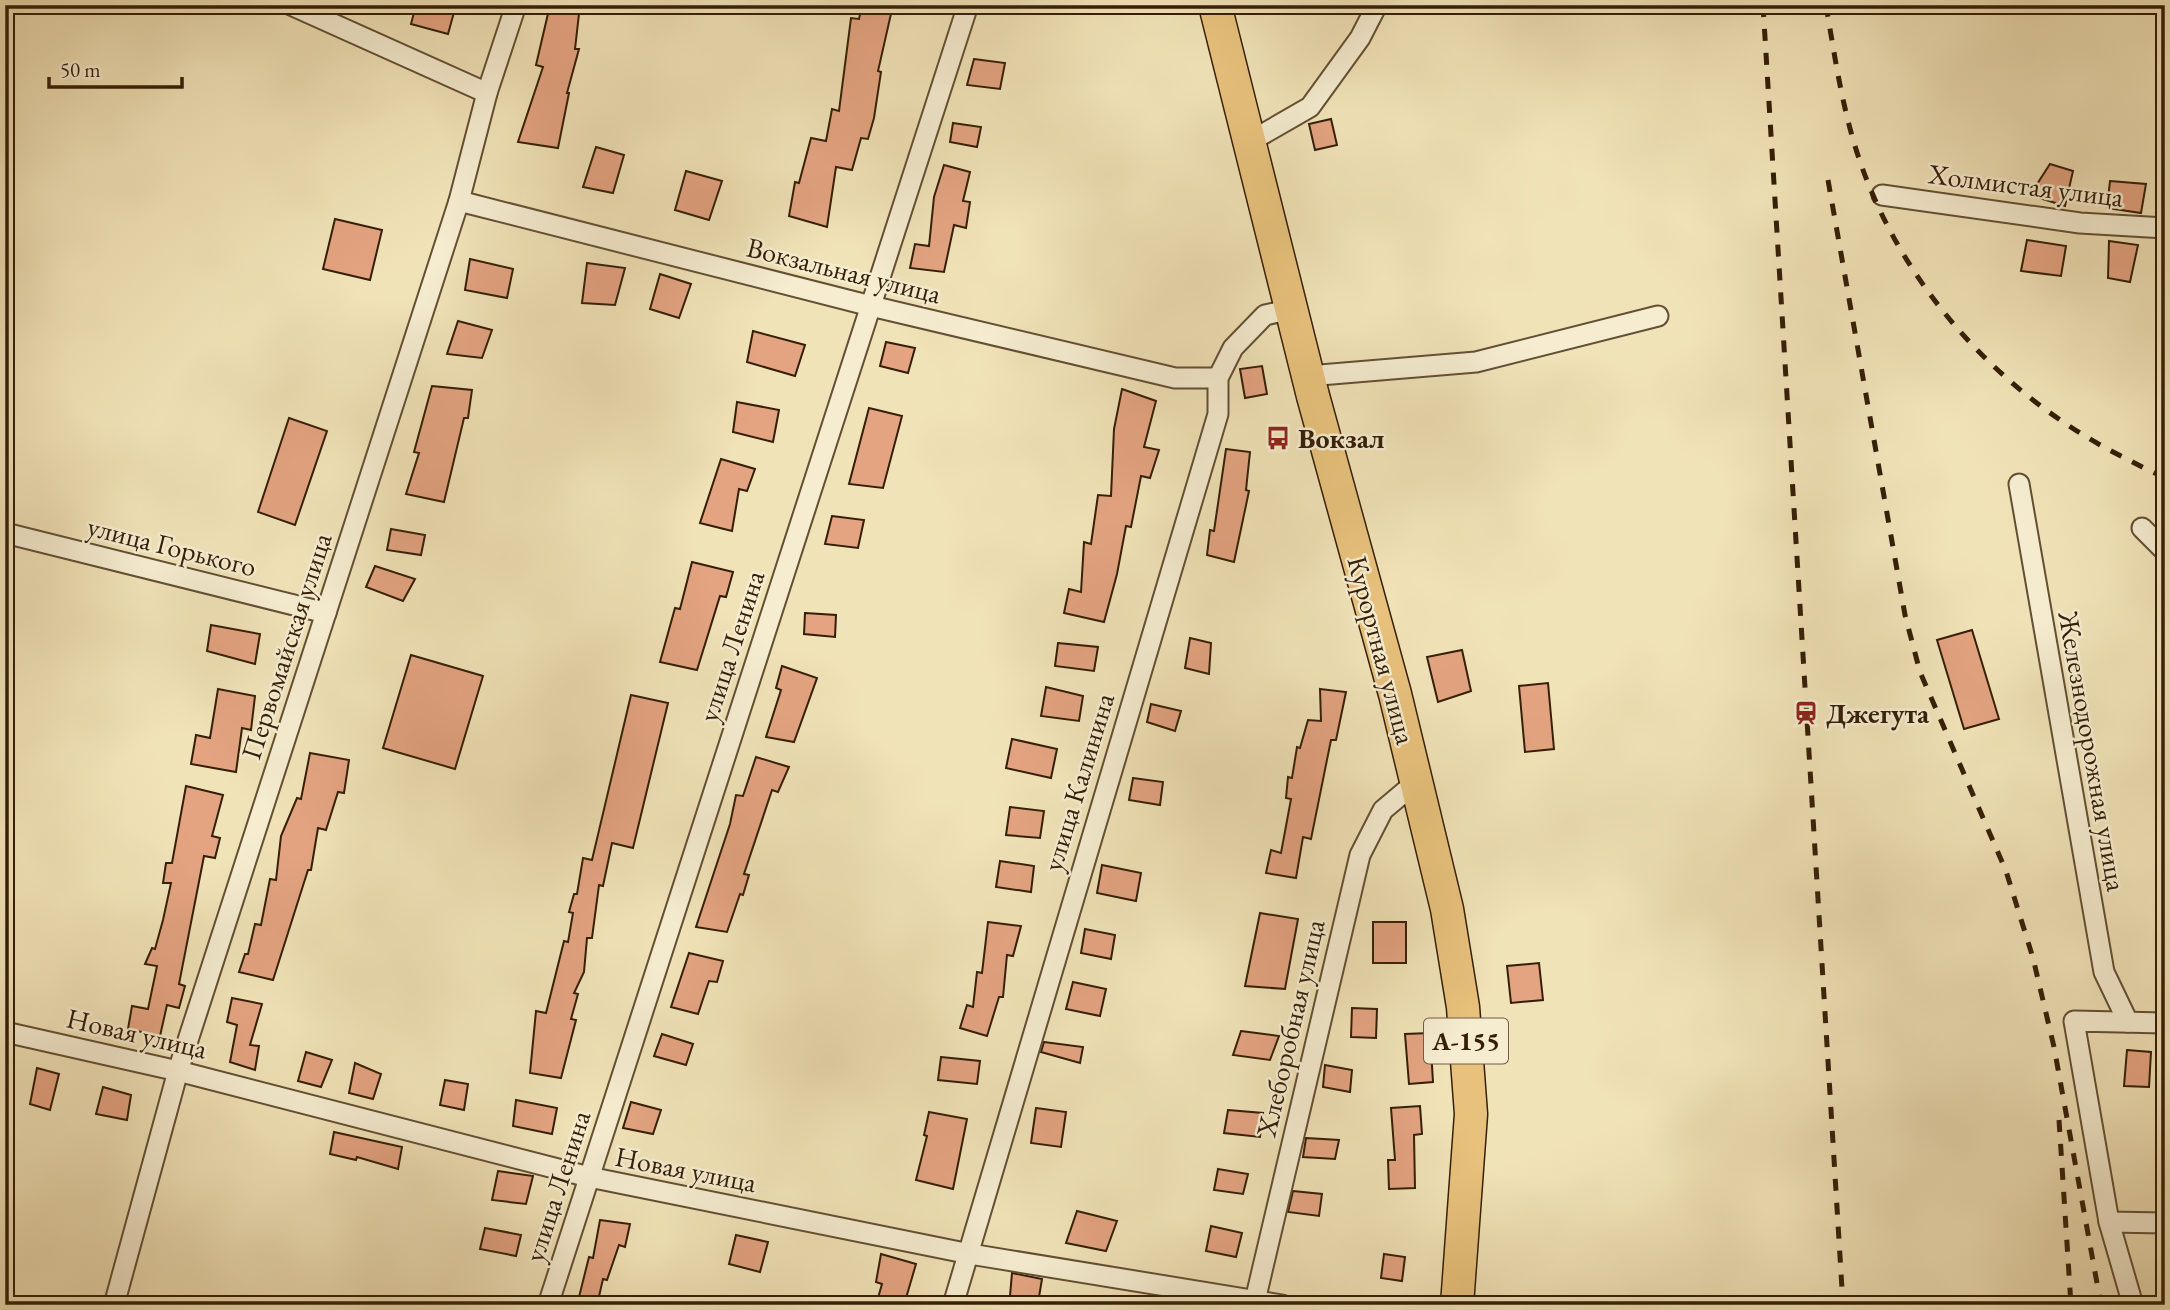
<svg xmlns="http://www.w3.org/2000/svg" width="2170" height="1310" font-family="'EB Garamond',serif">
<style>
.building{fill:#e4a481;stroke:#341e07;stroke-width:2}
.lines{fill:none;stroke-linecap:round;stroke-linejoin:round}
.street-casing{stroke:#634f33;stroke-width:23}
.primary-casing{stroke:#341e07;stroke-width:35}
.street{stroke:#f6edd1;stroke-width:19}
.primary{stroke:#e8c27c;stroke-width:32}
.rail{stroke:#341e07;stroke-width:5;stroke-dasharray:12 12;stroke-linecap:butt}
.labels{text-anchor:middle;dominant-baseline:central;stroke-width:5;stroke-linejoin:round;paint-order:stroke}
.shield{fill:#f6edd1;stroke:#6e5c44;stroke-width:2}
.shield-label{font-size:26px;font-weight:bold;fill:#341e07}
.street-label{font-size:28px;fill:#341e07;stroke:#f6edd1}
.poi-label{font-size:28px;font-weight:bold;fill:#341e07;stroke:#f6edd1;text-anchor:start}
</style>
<rect width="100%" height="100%" fill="#f1e3b8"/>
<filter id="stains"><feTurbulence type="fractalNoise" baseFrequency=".00286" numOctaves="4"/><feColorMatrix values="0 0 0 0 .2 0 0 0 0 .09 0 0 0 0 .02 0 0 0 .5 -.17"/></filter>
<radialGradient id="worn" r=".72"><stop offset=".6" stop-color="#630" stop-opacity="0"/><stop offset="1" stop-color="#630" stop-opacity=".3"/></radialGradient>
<!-- building -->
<g class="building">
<path d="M 416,5 L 456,5 L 448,34 L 411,24 Z"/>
<path d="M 550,5 L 580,5 L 575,49 L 579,49 L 567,93 L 569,93 L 558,148 L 518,142 L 543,67 L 536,65 Z"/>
<path d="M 862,5 L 893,5 L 878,71 L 881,72 L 874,118 L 868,139 L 861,138 L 852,170 L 836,167 L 827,227 L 789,216 L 795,182 L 799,183 L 811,138 L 826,141 L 832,109 L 839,111 L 851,18 L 859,19 Z"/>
<path d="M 974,59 L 1005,63 L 1000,89 L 967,85 Z"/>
<path d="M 1331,119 L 1337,145 L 1315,150 L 1309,124 Z"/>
<path d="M 953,123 L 981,127 L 977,147 L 950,142 Z"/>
<path d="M 596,147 L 624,155 L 613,193 L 583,187 Z"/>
<path d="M 2050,164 L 2073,171 L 2065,206 L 2030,195 Z"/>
<path d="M 944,165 L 970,172 L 963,201 L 970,202 L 966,228 L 954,225 L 944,272 L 910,268 L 915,244 L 929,246 L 934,197 Z"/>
<path d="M 686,171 L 722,181 L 709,220 L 675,210 Z"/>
<path d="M 2110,181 L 2146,184 L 2141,213 L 2107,208 Z"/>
<path d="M 335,219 L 382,230 L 370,280 L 323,269 Z"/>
<path d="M 2027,240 L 2066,246 L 2061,276 L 2021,271 Z"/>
<path d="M 2109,241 L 2138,245 L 2130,282 L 2108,278 Z"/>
<path d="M 470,259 L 513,269 L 507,298 L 465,290 Z"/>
<path d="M 587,263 L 625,268 L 615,305 L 582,303 Z"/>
<path d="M 660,274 L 691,284 L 679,318 L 650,309 Z"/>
<path d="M 458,321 L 492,330 L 482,358 L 447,354 Z"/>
<path d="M 753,331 L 805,345 L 795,376 L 747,362 Z"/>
<path d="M 886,342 L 915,348 L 908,373 L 880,366 Z"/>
<path d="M 1262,366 L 1267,394 L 1245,398 L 1240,369 Z"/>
<path d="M 432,386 L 472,390 L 468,418 L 464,418 L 444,502 L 406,494 L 419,453 L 414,452 Z"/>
<path d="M 1122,389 L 1156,401 L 1144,447 L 1159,450 L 1150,478 L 1141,476 L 1131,527 L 1126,526 L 1117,574 L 1104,622 L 1064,613 L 1069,589 L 1081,592 L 1084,542 L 1091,544 L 1098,495 L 1111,496 L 1114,429 Z"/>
<path d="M 737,402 L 779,410 L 773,442 L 733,432 Z"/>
<path d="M 869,408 L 902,416 L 883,488 L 849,484 Z"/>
<path d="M 289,418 L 327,431 L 295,525 L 258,512 Z"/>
<path d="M 1226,449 L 1250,452 L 1246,490 L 1249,491 L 1234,562 L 1207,555 L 1210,530 L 1214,531 Z"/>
<path d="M 721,459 L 755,469 L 747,491 L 739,489 L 732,531 L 700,523 Z"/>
<path d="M 832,516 L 864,520 L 858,548 L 825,544 Z"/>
<path d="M 391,529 L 425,535 L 421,555 L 387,550 Z"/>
<path d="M 692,562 L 733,572 L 726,597 L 720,596 L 697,670 L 660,662 L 675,608 L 680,609 Z"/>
<path d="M 375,566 L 415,579 L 403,601 L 366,587 Z"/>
<path d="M 805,613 L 836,615 L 835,637 L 804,634 Z"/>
<path d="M 211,625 L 260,634 L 255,664 L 207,651 Z"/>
<path d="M 1972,630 L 1999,719 L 1964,729 L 1937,640 Z"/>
<path d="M 1190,638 L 1211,643 L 1209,674 L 1185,668 Z"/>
<path d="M 1058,643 L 1098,647 L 1094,671 L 1055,666 Z"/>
<path d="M 1462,650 L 1471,691 L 1438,702 L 1427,657 Z"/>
<path d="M 411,655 L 483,676 L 455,769 L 383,748 Z"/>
<path d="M 782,666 L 817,678 L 794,742 L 766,737 L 781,690 L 776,688 Z"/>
<path d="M 1548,683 L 1554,749 L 1525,752 L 1519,686 Z"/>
<path d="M 1046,687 L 1083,696 L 1079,721 L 1041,716 Z"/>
<path d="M 218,689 L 255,696 L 251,730 L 242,728 L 236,772 L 191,764 L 196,735 L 210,738 Z"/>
<path d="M 1320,689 L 1346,692 L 1336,740 L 1331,740 L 1311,839 L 1303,837 L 1296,878 L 1266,873 L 1271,850 L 1281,853 L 1291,799 L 1286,798 L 1288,777 L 1292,778 L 1297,747 L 1300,748 L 1308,720 L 1321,721 Z"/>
<path d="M 631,695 L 668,703 L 633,848 L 612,843 L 603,886 L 599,885 L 592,938 L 587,938 L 584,972 L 574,993 L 578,994 L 571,1019 L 576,1020 L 561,1078 L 530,1073 L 536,1011 L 546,1013 L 564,941 L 568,942 L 573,913 L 569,912 L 574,894 L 577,894 L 583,858 L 592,860 Z"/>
<path d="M 1151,704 L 1181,711 L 1175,731 L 1147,722 Z"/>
<path d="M 1012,739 L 1057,749 L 1051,778 L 1006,768 Z"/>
<path d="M 310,753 L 349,760 L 344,793 L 338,792 L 326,830 L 318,828 L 311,870 L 308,870 L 273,980 L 239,972 L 245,954 L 248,954 L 255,924 L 261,925 L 270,879 L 276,880 L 281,836 L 297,798 L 301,799 Z"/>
<path d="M 756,757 L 789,767 L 778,792 L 772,790 L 744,874 L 749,875 L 743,895 L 740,894 L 727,932 L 696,927 L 730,824 L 736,795 L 743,796 Z"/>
<path d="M 1133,778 L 1163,782 L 1160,805 L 1129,800 Z"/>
<path d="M 186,786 L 223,795 L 212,836 L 220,838 L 215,858 L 204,856 L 179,984 L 185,986 L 179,1008 L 167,1005 L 160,1036 L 128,1029 L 132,1006 L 148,1009 L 157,966 L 145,964 L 152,948 L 155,949 L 163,920 L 171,883 L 163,883 L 166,863 L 172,863 Z"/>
<path d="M 1010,807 L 1044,811 L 1040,838 L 1006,835 Z"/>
<path d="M 1000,861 L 1034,866 L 1031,892 L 996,887 Z"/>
<path d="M 1102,865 L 1141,873 L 1136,901 L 1097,893 Z"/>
<path d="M 1260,913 L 1298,919 L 1285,989 L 1245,986 Z"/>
<path d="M 988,922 L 1021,926 L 1013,956 L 1007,955 L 1003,997 L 999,997 L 987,1036 L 960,1028 L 967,1005 L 973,1007 L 977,972 L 982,973 Z"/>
<rect x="1373" y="922" width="33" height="41"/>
<path d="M 1085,929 L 1115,935 L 1111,959 L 1081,953 Z"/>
<path d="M 689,953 L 723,961 L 717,982 L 709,981 L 698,1014 L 671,1007 Z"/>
<path d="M 1539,963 L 1543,1000 L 1511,1003 L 1507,966 Z"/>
<path d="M 1073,982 L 1106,989 L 1100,1016 L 1066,1009 Z"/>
<path d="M 232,998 L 262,1004 L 250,1045 L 259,1046 L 255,1070 L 230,1062 L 237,1025 L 227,1022 Z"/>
<path d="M 1352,1008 L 1377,1009 L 1376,1038 L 1351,1037 Z"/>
<path d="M 1241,1031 L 1279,1036 L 1270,1060 L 1233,1055 Z"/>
<path d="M 1430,1033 L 1433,1082 L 1409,1084 L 1405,1034 Z"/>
<path d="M 662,1034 L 693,1044 L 686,1065 L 654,1056 Z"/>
<path d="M 1044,1042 L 1083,1047 L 1080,1063 L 1041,1052 Z"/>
<path d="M 2127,1050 L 2151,1052 L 2149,1087 L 2124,1086 Z"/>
<path d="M 306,1052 L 332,1060 L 321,1087 L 298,1081 Z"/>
<path d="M 941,1057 L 980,1061 L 977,1084 L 938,1080 Z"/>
<path d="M 355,1063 L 381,1074 L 373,1099 L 349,1093 Z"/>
<path d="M 1325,1065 L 1352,1070 L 1350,1092 L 1323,1087 Z"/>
<path d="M 37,1068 L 59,1074 L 50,1110 L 30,1104 Z"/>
<path d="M 445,1080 L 468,1084 L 464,1110 L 440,1105 Z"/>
<path d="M 103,1087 L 131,1095 L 127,1120 L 96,1114 Z"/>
<path d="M 516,1100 L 557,1108 L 552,1134 L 513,1126 Z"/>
<path d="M 631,1102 L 661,1110 L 653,1134 L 623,1128 Z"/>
<path d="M 1420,1106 L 1422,1134 L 1414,1135 L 1415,1188 L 1389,1189 L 1388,1160 L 1395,1160 L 1391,1108 Z"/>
<path d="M 1036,1108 L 1066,1112 L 1061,1147 L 1031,1143 Z"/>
<path d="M 1228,1110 L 1263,1113 L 1260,1137 L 1224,1133 Z"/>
<path d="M 929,1112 L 967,1119 L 953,1189 L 916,1180 L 927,1136 L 924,1135 Z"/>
<path d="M 334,1132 L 402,1147 L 398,1169 L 357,1157 L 356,1160 L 330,1154 Z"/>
<path d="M 1306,1138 L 1339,1140 L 1335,1159 L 1303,1157 Z"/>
<path d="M 1218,1169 L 1248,1174 L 1243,1194 L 1214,1190 Z"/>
<path d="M 498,1171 L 533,1176 L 526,1204 L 492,1200 Z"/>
<path d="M 1293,1191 L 1322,1194 L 1319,1216 L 1288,1212 Z"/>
<path d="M 1077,1211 L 1117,1221 L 1106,1251 L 1066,1243 Z"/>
<path d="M 600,1220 L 630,1224 L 625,1247 L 619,1245 L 607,1280 L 603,1279 L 597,1305 L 577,1305 L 589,1257 L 593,1258 Z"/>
<path d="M 1211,1226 L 1242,1233 L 1236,1257 L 1206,1251 Z"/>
<path d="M 485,1228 L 521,1235 L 516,1256 L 480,1249 Z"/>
<path d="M 736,1235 L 768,1242 L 760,1272 L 729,1264 Z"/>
<path d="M 881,1254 L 916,1264 L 904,1305 L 876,1305 L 882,1284 L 876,1282 Z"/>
<path d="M 1384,1254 L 1405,1257 L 1402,1281 L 1381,1278 Z"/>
<path d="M 1012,1273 L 1042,1279 L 1038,1303 L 1010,1296 Z"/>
</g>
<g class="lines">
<!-- street casing -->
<g class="street-casing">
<g id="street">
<path d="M 291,5 L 487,93"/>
<path d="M 1251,141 L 1310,107 L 1360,38 L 1377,5"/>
<path d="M 1882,195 L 2080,223 L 2165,228"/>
<path d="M 459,201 L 871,306 L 1175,378 L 1218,378"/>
<path d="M 1308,376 L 1476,362 L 1658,316"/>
<path d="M 2019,484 L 2104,972 L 2128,1022"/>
<path d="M 2142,528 L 2165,551"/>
<path d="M 5,533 L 326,613"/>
<path d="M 5,1032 L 178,1071 L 589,1177 L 970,1254 L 1282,1305"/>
<path d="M 2109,1222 L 2165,1223"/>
<path d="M 114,1305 L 178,1071 L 459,201 L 487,93 L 516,5"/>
<path d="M 548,1305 L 968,5"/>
<path d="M 953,1305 L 1218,414 L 1218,378 L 1233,348 L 1265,315 L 1292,309"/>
<path d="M 1254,1305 L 1360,855 L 1383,810 L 1415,783"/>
<path d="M 2133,1305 L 2109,1222 L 2074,1021 L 2165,1023"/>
</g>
</g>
<!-- primary casing -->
<g class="primary-casing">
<path id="primary" d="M 1215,5 L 1313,396 L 1395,694 L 1447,909 L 1463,1007 L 1471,1114 L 1457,1305"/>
</g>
<!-- street -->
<use href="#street" class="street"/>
<!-- primary -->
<use href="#primary" class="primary"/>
<!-- rail -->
<g class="rail">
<path d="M 1763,5 L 1843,1305"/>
<path d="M 1826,5 C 1834,52 1841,100 1855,146 C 1895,278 1995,391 2117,454 C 2133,462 2148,471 2165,477"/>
<path d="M 1828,180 L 1905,615 L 1920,672 L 2006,871 L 2033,958 L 2054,1047 L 2101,1305"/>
<path d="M 2059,1120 L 2071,1305"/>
</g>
</g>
<!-- icons -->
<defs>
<g id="bus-bare" transform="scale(1.89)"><path d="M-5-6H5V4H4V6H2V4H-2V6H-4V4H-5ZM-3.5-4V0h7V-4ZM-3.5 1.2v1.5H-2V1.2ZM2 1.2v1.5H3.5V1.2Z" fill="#8f2418" stroke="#f6edd1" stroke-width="2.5" paint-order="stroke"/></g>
<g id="station-bare" transform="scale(1.89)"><path d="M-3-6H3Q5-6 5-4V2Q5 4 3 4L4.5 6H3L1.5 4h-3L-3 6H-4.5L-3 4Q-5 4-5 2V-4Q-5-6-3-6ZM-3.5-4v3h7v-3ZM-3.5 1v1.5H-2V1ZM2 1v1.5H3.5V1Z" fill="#8f2418" stroke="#f6edd1" stroke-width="2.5" paint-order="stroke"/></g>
</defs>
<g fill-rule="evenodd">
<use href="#bus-bare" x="1278" y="438"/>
<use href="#station-bare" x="1806" y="713"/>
</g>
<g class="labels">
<!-- shield labels -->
<rect class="shield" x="1424" y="1018.5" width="84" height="45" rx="5"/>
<g class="shield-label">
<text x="1466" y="1041">А-155</text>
</g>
<!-- street labels -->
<g class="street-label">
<text transform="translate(2026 185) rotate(7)">Холмистая улица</text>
<text transform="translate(844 270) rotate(14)">Вокзальная улица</text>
<text transform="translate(172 546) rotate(14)">улица Горького</text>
<text transform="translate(286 646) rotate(-72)">Первомайская улица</text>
<text transform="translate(731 646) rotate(-72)">улица Ленина</text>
<text transform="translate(1382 650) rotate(75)">Курортная улица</text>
<text transform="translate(2093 751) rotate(80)">Железнодорожная улица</text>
<text transform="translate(1078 782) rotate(-73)">улица Калинина</text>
<text transform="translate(1290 1028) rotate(-77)">Хлеборобная улица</text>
<text transform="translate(137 1033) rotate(13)">Новая улица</text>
<text transform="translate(686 1169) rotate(11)">Новая улица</text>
<text transform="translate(557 1186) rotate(-72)">улица Ленина</text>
</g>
<!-- poi labels -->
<g class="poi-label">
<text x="1298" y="438">Вокзал</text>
<text x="1826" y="713">Джегута</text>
</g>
</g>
<!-- margin -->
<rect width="2170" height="1310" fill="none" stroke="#f1e3b8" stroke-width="28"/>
<rect x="7" y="7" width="2156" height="1296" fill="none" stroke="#341e07" stroke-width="3.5"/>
<rect x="14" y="14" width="2142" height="1282" fill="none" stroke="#341e07" stroke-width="2"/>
<!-- scale -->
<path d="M49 77v10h133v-10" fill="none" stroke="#341e07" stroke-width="3.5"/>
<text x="60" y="77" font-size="21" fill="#341e07" stroke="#f6edd1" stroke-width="5" paint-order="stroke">50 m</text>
<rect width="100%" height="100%" filter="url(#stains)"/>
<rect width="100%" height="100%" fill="url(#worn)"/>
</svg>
